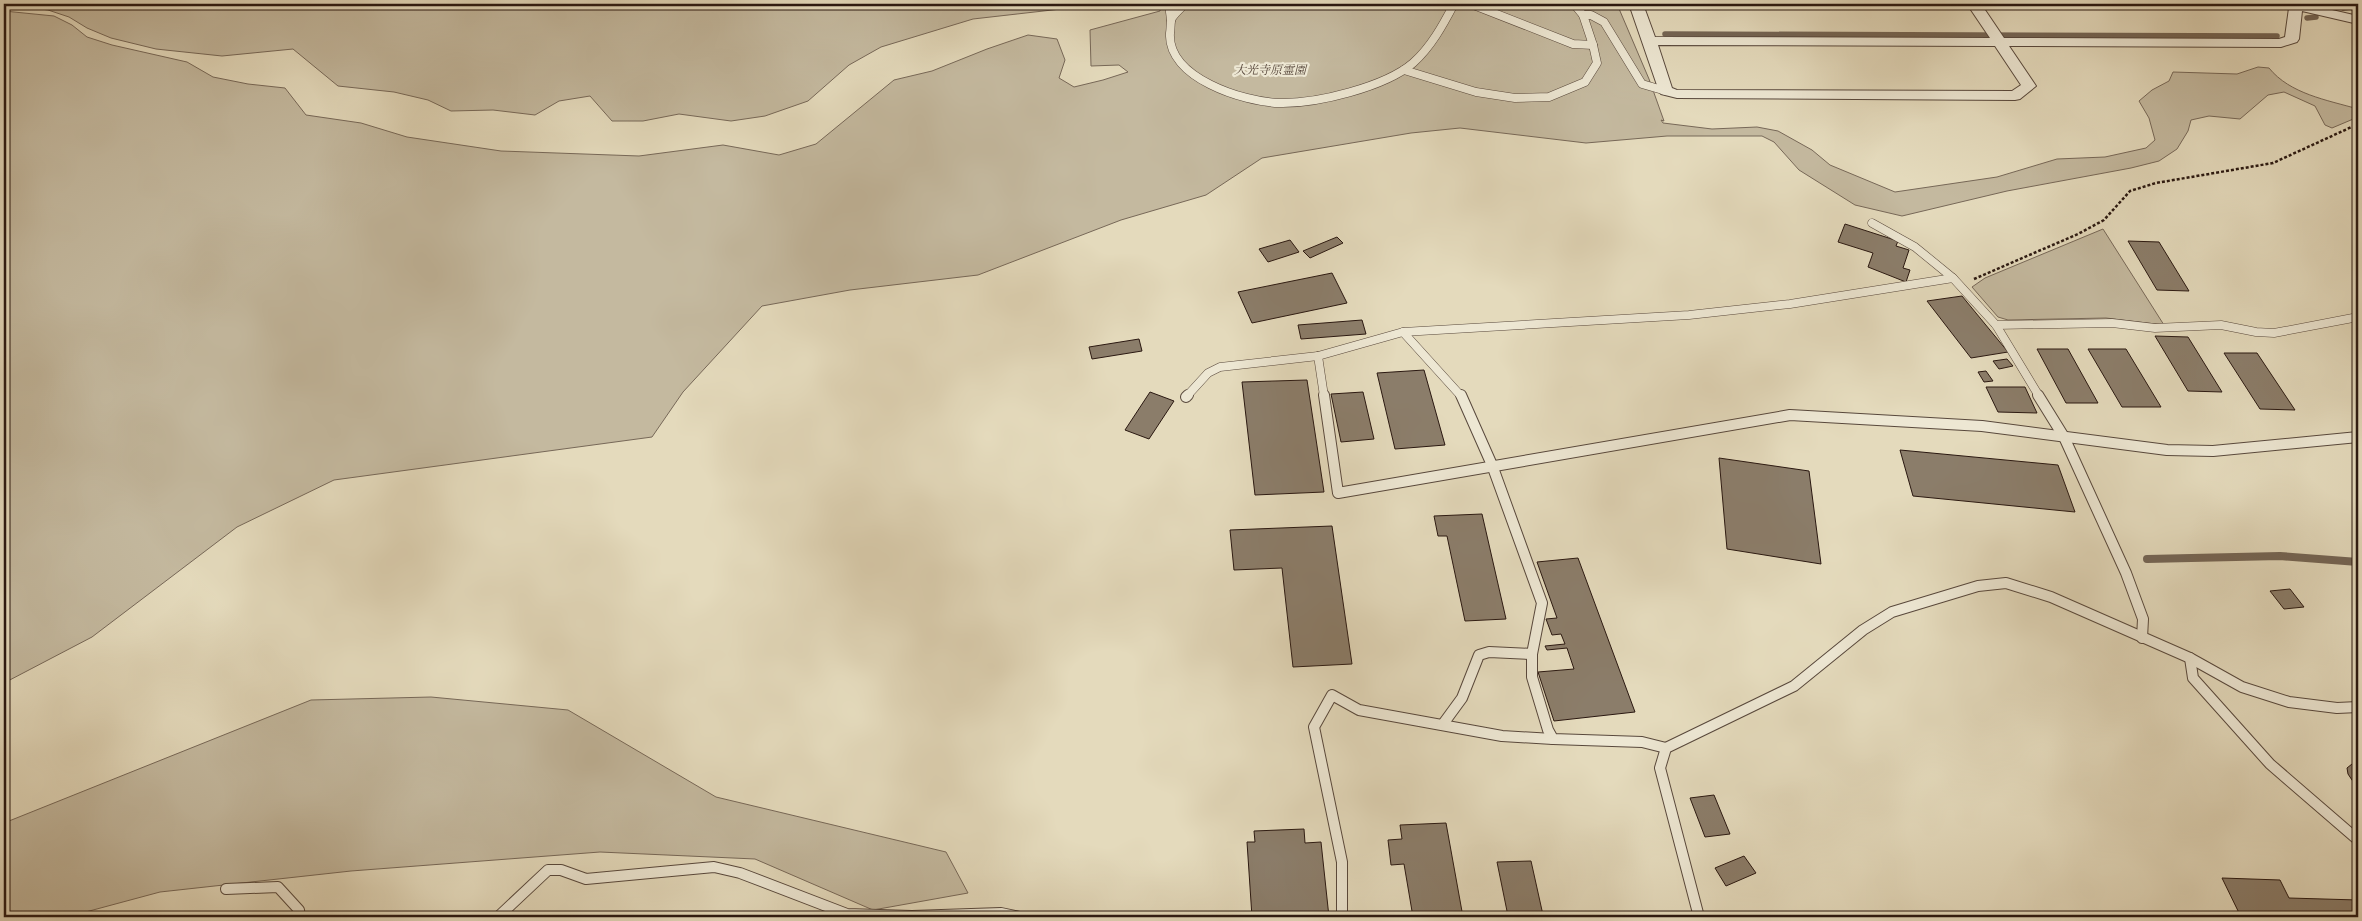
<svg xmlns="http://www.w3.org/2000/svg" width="2362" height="921" font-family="Cardo,'Noto Serif JP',serif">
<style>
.green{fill:#c4b99f;stroke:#776858}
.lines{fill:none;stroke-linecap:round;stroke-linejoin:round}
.stream-far1{stroke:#746555;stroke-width:5.5}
.stream{stroke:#746555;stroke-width:8}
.building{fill:#8b7d6a;stroke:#2a1811}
.service-far1-casing{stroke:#58483c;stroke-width:9}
.service-casing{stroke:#58483c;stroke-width:12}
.minor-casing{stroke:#58483c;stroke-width:2}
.path{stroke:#2a1811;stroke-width:2.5;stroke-dasharray:3 2;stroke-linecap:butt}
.service-far1{stroke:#ede7d3;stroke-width:8}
.service{stroke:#ede7d3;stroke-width:10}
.minor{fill:#ede7d3;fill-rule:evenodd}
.labels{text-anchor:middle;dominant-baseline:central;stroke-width:4.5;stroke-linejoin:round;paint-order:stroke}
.far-park-label{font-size:12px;font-style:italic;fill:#58483c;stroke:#ede7d3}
</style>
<rect width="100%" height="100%" fill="#e4dabc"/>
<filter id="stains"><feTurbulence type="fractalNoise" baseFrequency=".004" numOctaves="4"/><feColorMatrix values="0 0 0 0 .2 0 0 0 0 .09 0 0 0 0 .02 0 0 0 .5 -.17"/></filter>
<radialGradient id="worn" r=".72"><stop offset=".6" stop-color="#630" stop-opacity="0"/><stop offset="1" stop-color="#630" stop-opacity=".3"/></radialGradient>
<!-- green -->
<g class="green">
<path d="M 22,4 L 1081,4 L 1061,9 L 973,19 L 881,47 L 849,65 L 808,101 L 765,116 L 731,121 L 679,114 L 643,121 L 612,121 L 590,96 L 559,101 L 535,115 L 493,110 L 451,111 L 428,100 L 394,92 L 338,86 L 293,49 L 222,56 L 156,49 L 111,38 L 87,28 L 69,17 L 48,10 L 26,7 Z"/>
<path d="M 1161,4 L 1617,4 L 1649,79 L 1664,121 L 1661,120 L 1663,123 L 1712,129 L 1757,127 L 1778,131 L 1812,150 L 1830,165 L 1895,192 L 1997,177 L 2057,159 L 2105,157 L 2146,148 L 2155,140 L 2149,118 L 2139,101 L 2152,90 L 2169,81 L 2173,72 L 2237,74 L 2258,67 L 2269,68 C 2290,94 2327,100 2358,109 L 2358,117 L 2332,128 L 2325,125 L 2315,106 L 2284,92 L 2268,95 L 2240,119 L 2209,116 L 2191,120 L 2188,131 L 2177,149 L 2159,161 L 2131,168 L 2007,191 L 1902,216 L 1855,205 L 1799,170 L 1774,142 L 1762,136 L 1667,136 L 1586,143 L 1460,128 L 1411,133 L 1262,158 L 1206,195 L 1121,220 L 978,275 L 850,290 L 762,306 L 683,392 L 652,437 L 334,480 L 237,527 L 92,637 L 4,683 L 4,11 L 54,16 L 72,25 L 87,37 L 112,45 L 187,62 L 213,77 L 248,84 L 285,88 L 306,115 L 361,123 L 407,137 L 501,151 L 639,156 L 723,145 L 779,155 L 816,144 L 894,80 L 932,71 L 987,49 L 1028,35 L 1057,39 L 1065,60 L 1059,78 L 1074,87 L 1103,80 L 1128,72 L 1119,65 L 1091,66 L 1090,30 L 1160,11 Z"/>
<path d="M 2103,229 L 2164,325 L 2106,318 L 2008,320 L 1998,317 L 1972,287 L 1985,278 Z"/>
<path d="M 431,697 L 568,710 L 716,797 L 946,852 L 968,893 L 873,910 L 755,859 L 600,852 L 351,871 L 160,892 L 67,917 L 4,917 L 4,823 L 311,700 Z"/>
</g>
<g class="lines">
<!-- stream-far1 -->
<g class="stream-far1">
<path d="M 2343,8 L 2358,6"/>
<path d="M 2307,18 L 2316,17"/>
<path d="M 1665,34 L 2277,36"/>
</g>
<!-- stream -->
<path class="stream" d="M 2147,559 L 2280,556 L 2358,562"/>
</g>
<!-- building -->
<g class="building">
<path d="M 1845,224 L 1898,241 L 1896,246 L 1909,250 L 1903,268 L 1910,270 L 1906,282 L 1868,267 L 1873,253 L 1838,242 Z"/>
<path d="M 1337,237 L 1343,243 L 1310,258 L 1303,251 Z"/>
<path d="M 1290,240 L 1299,252 L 1268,262 L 1259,249 Z"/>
<path d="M 2128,241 L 2159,242 L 2189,291 L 2157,290 Z"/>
<path d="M 1332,273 L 1347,303 L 1252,323 L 1238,292 Z"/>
<path d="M 1962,296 L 2008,352 L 1971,358 L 1927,301 Z"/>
<path d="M 1362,320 L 1366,334 L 1301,339 L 1298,325 Z"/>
<path d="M 2155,336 L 2188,337 L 2222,392 L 2188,391 Z"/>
<path d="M 1139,339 L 1142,351 L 1092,359 L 1089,347 Z"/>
<path d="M 2037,349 L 2068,349 L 2098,403 L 2066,403 Z"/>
<path d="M 2088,349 L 2126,349 L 2161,407 L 2122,407 Z"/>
<path d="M 2224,353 L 2257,353 L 2295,410 L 2260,409 Z"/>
<path d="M 2007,359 L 2013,366 L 1999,369 L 1993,361 Z"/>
<path d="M 1424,370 L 1445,445 L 1395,449 L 1377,373 Z"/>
<path d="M 1986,371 L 1993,381 L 1984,382 L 1978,372 Z"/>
<path d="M 1307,380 L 1324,492 L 1255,495 L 1242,382 Z"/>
<path d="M 1986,387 L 2025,387 L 2037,413 L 1998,412 Z"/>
<path d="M 1150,392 L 1174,401 L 1149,439 L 1125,430 Z"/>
<path d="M 1363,392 L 1374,439 L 1341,442 L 1331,394 Z"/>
<path d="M 1900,450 L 2058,465 L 2075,512 L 1913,496 Z"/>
<path d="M 1719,458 L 1809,471 L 1821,564 L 1727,549 Z"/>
<path d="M 1482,514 L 1506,619 L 1465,621 L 1447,536 L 1438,536 L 1434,516 Z"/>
<path d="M 1332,526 L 1352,664 L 1293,667 L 1282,568 L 1234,570 L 1230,530 Z"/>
<path d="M 1578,558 L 1635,712 L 1554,721 L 1538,672 L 1574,669 L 1567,648 L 1547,650 L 1545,646 L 1565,644 L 1561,634 L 1552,635 L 1546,619 L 1557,618 L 1537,562 Z"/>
<path d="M 2290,589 L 2304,607 L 2284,609 L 2270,591 Z"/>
<path d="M 2358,763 L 2358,789 L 2348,774 L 2347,768 L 2352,764 Z"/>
<path d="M 1714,795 L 1730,834 L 1705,837 L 1690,798 Z"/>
<path d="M 1446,823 L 1463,917 L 1413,917 L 1404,864 L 1391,865 L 1388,840 L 1402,839 L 1400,825 Z"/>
<path d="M 1304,829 L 1305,843 L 1321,842 L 1329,917 L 1252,917 L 1247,842 L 1255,842 L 1254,831 Z"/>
<path d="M 1744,856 L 1756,873 L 1726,886 L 1715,868 Z"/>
<path d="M 1531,861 L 1543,915 L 1508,916 L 1497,862 Z"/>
<path d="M 2222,878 L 2280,880 L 2289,898 L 2358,900 L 2358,917 L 2241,917 Z"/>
</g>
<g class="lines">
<!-- service-far1 casing -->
<g class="service-far1-casing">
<g id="service-far1">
<path d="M 1169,4 L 1171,20"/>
<path d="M 1185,4 C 1181,8 1175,13 1172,18 C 1170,22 1171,28 1170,33 C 1167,78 1244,102 1279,103 C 1316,104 1385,87 1413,63 C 1431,47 1443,25 1454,4"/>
<path d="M 1471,4 L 1573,44 L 1593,45 L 1583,15 L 1591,15 L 1604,22 L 1642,84 L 1666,91"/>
<path d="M 1574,4 L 1583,15"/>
<path d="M 1404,70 L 1476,92 L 1515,98 L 1549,97 L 1585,82 L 1597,63 L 1593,45"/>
<path d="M 1872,223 L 1915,247 L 1953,278"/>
<path d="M 1996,325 L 2112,323 L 2155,328 L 2221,325 L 2256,332 L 2274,333 L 2358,317"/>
<path d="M 1403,332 L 1461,396"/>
<path d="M 1318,356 L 1324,396"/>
<path d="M 1187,396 L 1208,373 L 1220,367 L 1318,356 L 1403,332 L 1689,315 L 1790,304 L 1953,278 L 1996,325 L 2039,396"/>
</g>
</g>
<!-- service casing -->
<g class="service-casing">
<g id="service">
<path d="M 1324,395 L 1338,493 L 1790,415 L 1982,426 L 2167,450 L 2213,451 L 2358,437"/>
<path d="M 1461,395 L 1492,465 L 1542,603 L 1532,654 L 1532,677 L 1548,730 L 1553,739 L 1642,742 L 1666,748"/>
<path d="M 2038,395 L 2064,437 L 2126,573 L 2143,619 L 2142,638"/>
<path d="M 1186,397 L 1188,395"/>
<path d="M 2190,658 L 2193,678 L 2270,764 L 2358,840"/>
<path d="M 1443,724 L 1462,698 L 1479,655 L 1489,652 L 1532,654"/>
<path d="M 226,889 L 278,887 L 299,910 L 300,917"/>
<path d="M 498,917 L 548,870 L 561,870 L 586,879 L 714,867 L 740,873 L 847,914 L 912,916 L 1001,913 L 1020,917"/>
<path d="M 1342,917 L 1342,862 L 1314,727 L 1332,695 L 1359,710 L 1502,736 L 1553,739"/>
<path d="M 1699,917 L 1660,768 L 1666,748 L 1794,686 L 1863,630 L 1892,612 L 1978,586 L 2006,583 L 2051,597 L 2190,658 L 2242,687 L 2289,702 L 2337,708 L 2358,707"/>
</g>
</g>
<!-- minor casing -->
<g class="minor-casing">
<path id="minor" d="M 1629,4 L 1643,4 L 1655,37 L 1990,38 L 1967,4 L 1981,4 L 2004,38 L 2279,39 L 2285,37 L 2289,8 L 2283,4 L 2306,4 L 2358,16 L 2358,24 L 2302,11 L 2299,39 L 2297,42 L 2281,47 L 2009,46 L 2036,86 L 2020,99 L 2015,100 L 1677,98 L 1661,94 L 1659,91 ZM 1658,45 L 1995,46 L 2021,85 L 2012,91 L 1677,90 L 1672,88 Z"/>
</g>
<!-- path -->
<path class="path" d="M 1974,279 L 2078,234 L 2104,220 L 2130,191 L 2156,183 L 2273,163 L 2358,124"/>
<!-- service-far1 -->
<use href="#service-far1" class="service-far1"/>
<!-- service -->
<use href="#service" class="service"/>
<!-- minor -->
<use href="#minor" class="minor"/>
</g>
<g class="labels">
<!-- far-park labels -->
<g class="far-park-label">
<text x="1270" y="70">大光寺原霊園</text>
</g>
</g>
<!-- margin -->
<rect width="2362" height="921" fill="none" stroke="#e4dabc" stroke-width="20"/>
<rect x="5" y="5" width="2352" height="911" fill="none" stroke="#2a1811" stroke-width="2.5"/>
<rect x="10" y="10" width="2342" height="901" fill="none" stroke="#2a1811"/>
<rect width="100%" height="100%" filter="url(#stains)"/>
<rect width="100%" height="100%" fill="url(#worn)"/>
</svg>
